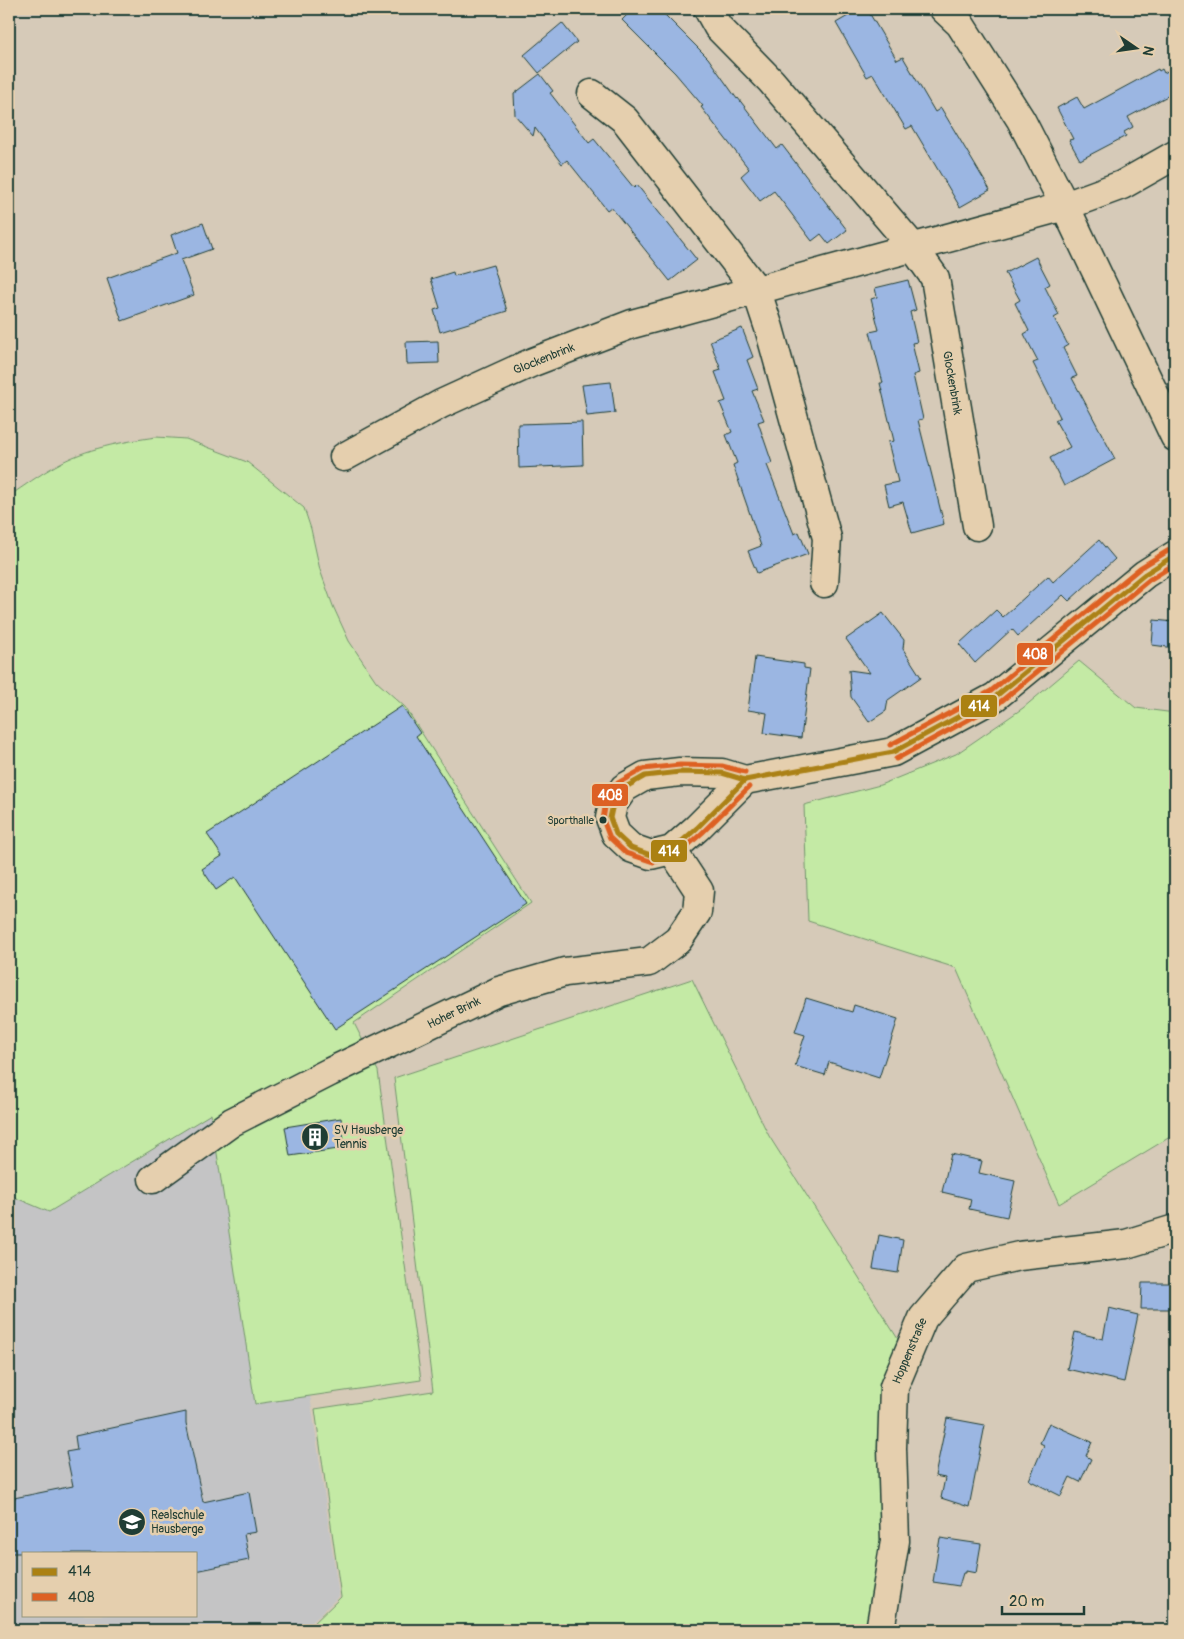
<svg xmlns="http://www.w3.org/2000/svg" width="1184" height="1639" font-family="Pangolin,sans-serif">
<style>
.built{fill:#c4c4c5;fill-rule:evenodd}
.green{fill:#c4eaa5;stroke:#72946c}
.building{fill:#9bb6e2;stroke:#1f3d34}
.lines{fill:none;stroke-linecap:round;stroke-linejoin:round}
.minor-casing{stroke:#1f3d34;stroke-width:31}
.minor{stroke:#e5cfae;stroke-width:28}
.bus-1-casing{stroke:#e5cfae;stroke-width:9}
.bus-2-casing{stroke:#e5cfae;stroke-width:9}
.bus-1{stroke:#ab8112;stroke-width:5}
.bus-2{stroke:#dd6124;stroke-width:5}
.bus-dot{fill:#1f3d34;stroke:#e5cfae;stroke-width:2}
.labels{text-anchor:middle;dominant-baseline:central;stroke-width:5;stroke-linejoin:round;paint-order:stroke}
.bus-label{font-size:11px;fill:#1f3d34;stroke:#e5cfae;text-anchor:end}
.street-label{font-size:12px;fill:#1f3d34;stroke:#e5cfae}
.poi-label{font-size:12px;fill:#1f3d34;stroke:#e5cfae;text-anchor:start}
.line-badge{stroke:#e5cfae;stroke-width:2}
.badge-label{font-size:14px;text-anchor:middle;font-weight:bold;fill:#fff}
</style>
<rect width="100%" height="100%" fill="#d6cab8"/>
<filter id="ink" filterUnits="userSpaceOnUse"><feTurbulence type="fractalNoise" baseFrequency=".02" numOctaves="2"/><feDisplacementMap in="SourceGraphic" scale="10" xChannelSelector="R" yChannelSelector="G"/><feConvolveMatrix kernelMatrix="1 2 1 2 8 2 1 2 1" color-interpolation-filters="sRGB"/></filter>
<g filter="url(#ink)">
<!-- built -->
<path class="built" d="M 211,1114 L 255,1403 L 310,1395 L 339,1596 L 304,1630 L 9,1630 L 9,1195 L 49,1212 ZM 24,1553 L 196,1553 L 196,1615 L 24,1615 Z"/>
<!-- green -->
<g class="green">
<path d="M 156,437 L 186,439 L 247,462 L 304,508 L 311,529 L 320,570 L 333,606 L 349,641 L 376,681 L 405,707 L 531,903 L 354,1023 L 378,1071 L 421,1380 L 255,1404 L 211,1114 L 49,1212 L 9,1195 L 9,496 C 24,486 39,475 55,466 C 86,448 122,442 156,437 Z"/>
<path d="M 1079,661 L 1136,708 L 1175,713 L 1175,1134 L 1059,1204 L 956,968 L 808,921 L 804,805 L 880,785 L 956,754 L 1023,708 Z"/>
<path d="M 692,979 L 769,1136 L 898,1339 L 887,1388 L 888,1542 L 872,1630 L 307,1630 L 341,1597 L 315,1409 L 433,1391 L 394,1078 Z"/>
</g>
<!-- building -->
<g class="building">
<path d="M 633,9 L 659,9 L 708,58 L 737,99 L 738,98 L 777,149 L 782,145 L 847,230 L 829,244 L 821,234 L 812,241 L 774,191 L 760,201 L 741,176 L 749,169 L 701,107 L 703,106 L 675,73 L 622,20 Z"/>
<path d="M 860,9 L 867,9 L 897,60 L 903,57 L 935,112 L 941,108 L 990,190 L 960,207 L 912,126 L 906,129 L 873,74 L 867,77 L 836,23 Z"/>
<path d="M 562,23 L 577,42 L 539,73 L 524,55 Z"/>
<path d="M 1175,67 L 1175,92 L 1128,117 L 1133,127 L 1124,132 L 1126,136 L 1080,160 L 1069,140 L 1073,139 L 1057,108 L 1077,97 L 1084,109 L 1158,69 L 1159,71 L 1162,69 L 1164,73 Z"/>
<path d="M 540,74 L 553,91 L 550,93 L 589,143 L 594,139 L 634,188 L 637,185 L 697,260 L 670,281 L 611,207 L 607,210 L 567,160 L 562,164 L 535,128 L 533,136 L 515,115 L 514,94 Z"/>
<path d="M 203,223 L 212,249 L 181,260 L 194,295 L 122,321 L 107,278 L 177,253 L 171,235 Z"/>
<path d="M 1036,257 L 1050,284 L 1045,287 L 1059,315 L 1054,318 L 1068,345 L 1063,348 L 1077,376 L 1072,378 L 1115,459 L 1064,486 L 1050,458 L 1070,447 L 1055,420 L 1060,417 L 1033,363 L 1038,361 L 1024,334 L 1029,331 L 1015,303 L 1020,300 L 1005,273 Z"/>
<path d="M 493,265 L 507,311 L 440,332 L 434,310 L 440,308 L 431,279 L 453,272 L 454,276 Z"/>
<path d="M 908,280 L 916,310 L 910,312 L 917,342 L 912,343 L 919,373 L 913,375 L 923,419 L 918,420 L 944,524 L 912,533 L 903,502 L 889,506 L 884,485 L 898,482 L 888,442 L 894,441 L 880,383 L 883,383 L 870,332 L 879,330 L 871,299 L 877,297 L 875,288 Z"/>
<path d="M 742,328 L 753,357 L 747,360 L 758,389 L 752,391 L 764,420 L 758,422 L 772,463 L 767,465 L 794,534 L 799,532 L 808,554 L 757,573 L 748,551 L 761,546 L 733,465 L 737,463 L 726,435 L 732,432 L 720,403 L 726,401 L 715,372 L 721,370 L 710,341 Z"/>
<path d="M 438,341 L 439,363 L 407,364 L 406,342 Z"/>
<path d="M 611,382 L 615,413 L 587,416 L 582,385 Z"/>
<path d="M 582,422 L 583,465 L 519,468 L 518,424 Z"/>
<path d="M 1099,540 L 1115,559 L 1069,601 L 1063,595 L 1018,636 L 1012,629 L 975,663 L 959,644 L 996,610 L 1003,617 L 1048,576 L 1053,582 Z"/>
<path d="M 883,613 L 904,640 L 903,649 L 921,677 L 888,700 L 886,711 L 869,722 L 851,697 L 849,670 L 870,673 L 846,639 Z"/>
<path d="M 1154,620 L 1175,622 L 1175,648 L 1152,645 Z"/>
<path d="M 755,657 L 804,664 L 804,668 L 810,669 L 801,738 L 764,733 L 767,713 L 748,710 Z"/>
<path d="M 402,706 L 420,733 L 416,736 L 526,904 L 335,1029 L 235,877 L 216,890 L 202,869 L 222,856 L 207,834 Z"/>
<path d="M 806,998 L 852,1012 L 854,1005 L 898,1019 L 879,1078 L 829,1062 L 825,1075 L 795,1066 L 805,1035 L 795,1032 Z"/>
<path d="M 341,1118 L 345,1148 L 290,1156 L 285,1127 Z"/>
<path d="M 951,1154 L 982,1161 L 979,1173 L 1015,1181 L 1007,1217 L 969,1209 L 971,1199 L 942,1192 Z"/>
<path d="M 879,1235 L 903,1240 L 898,1273 L 873,1269 Z"/>
<path d="M 1142,1283 L 1175,1283 L 1175,1309 L 1141,1309 Z"/>
<path d="M 1109,1308 L 1138,1315 L 1124,1382 L 1067,1369 L 1075,1332 L 1103,1339 Z"/>
<path d="M 186,1412 L 186,1423 L 203,1502 L 249,1492 L 256,1532 L 244,1534 L 249,1560 L 196,1571 L 196,1553 L 9,1553 L 9,1499 L 73,1486 L 66,1452 L 77,1450 L 75,1436 Z"/>
<path d="M 947,1418 L 985,1425 L 969,1507 L 941,1498 L 945,1478 L 935,1476 Z"/>
<path d="M 1049,1423 L 1092,1442 L 1086,1456 L 1091,1459 L 1080,1482 L 1070,1477 L 1061,1496 L 1029,1480 L 1044,1445 L 1040,1443 Z"/>
<path d="M 940,1538 L 981,1544 L 976,1573 L 966,1571 L 966,1573 L 963,1573 L 959,1586 L 933,1582 Z"/>
</g>
<g class="lines">
<!-- minor casing -->
<g class="minor-casing">
<g id="minor">
<path d="M 708,9 L 718,27 L 771,81 L 913,247 L 935,278 L 977,526"/>
<path d="M 944,9 L 960,24 L 1021,120 L 1065,206 L 1175,437"/>
<path d="M 592,94 L 625,120 L 756,289 L 769,328 L 827,538 L 824,583"/>
<path d="M 344,457 L 441,404 L 533,362 L 632,324 L 1065,206 L 1122,185 L 1175,155"/>
<path d="M 745,780 L 697,828 L 672,850 L 651,855 L 631,848 L 616,834 L 610,818 L 613,804 L 624,788 L 645,776 L 680,772 L 722,773 L 745,780 L 893,752 L 995,697 L 1145,574 L 1175,555"/>
<path d="M 153,1179 L 232,1122 L 330,1072 L 499,991 L 565,972 L 649,962 L 678,940 L 697,912 L 699,891 L 672,850"/>
<path d="M 880,1630 L 895,1541 L 892,1448 L 894,1387 L 923,1318 L 966,1268 L 1019,1256 L 1126,1244 L 1175,1229"/>
</g>
</g>
<!-- minor -->
<use href="#minor" class="minor"/>
<!-- bus-1 casing -->
<g class="bus-1-casing">
<g id="bus-1">
<path d="M 680,772 L 722,773 L 745,780 L 697,828 L 672,850 L 651,855 L 631,848 L 616,834 L 610,818 L 613,804 L 624,788 L 645,776 Z"/>
<path d="M 745,780 L 893,752 L 995,697 L 1145,574 L 1175,555"/>
</g>
</g>
<!-- bus-2 casing -->
<g class="bus-2-casing">
<g id="bus-2">
<path d="M 890,745 L 991,691 L 1140,568 L 1171,549"/>
<path d="M 896,759 L 999,703 L 1149,580 L 1175,564"/>
<path d="M 745,772 L 722,766 L 680,765 L 643,769 L 618,783 L 606,801 L 603,820 L 610,838 L 626,853 L 653,862 L 676,856 L 702,833 L 749,787"/>
</g>
</g>
<!-- bus-1 -->
<use href="#bus-1" class="bus-1"/>
<!-- bus-2 -->
<use href="#bus-2" class="bus-2"/>
</g>
</g>
<!-- icons -->
<defs>
<g id="building-disc" transform="scale(1.4375)"><circle r="9.5" fill="#1f3d34" stroke="#e5cfae"/><path d="M-4-6H4V6H1V3H-1V6H-4ZM-2.5-4.3h1.7v1.8h-1.7ZM.8-4.3h1.7v1.8H.8ZM-2.5-1h1.7V.8h-1.7ZM.8-1h1.7V.8H.8Z" fill="#fff"/></g>
<g id="school-disc" transform="scale(1.4375)"><circle r="9.5" fill="#1f3d34" stroke="#e5cfae"/><path d="M0-5L7-2L0 1L-7-2ZM-4 1L0 2.5L4 1V4Q0 6-4 4Z" fill="#fff"/></g>
</defs>
<g fill-rule="evenodd">
<use href="#building-disc" x="315" y="1137"/>
<use href="#school-disc" x="132" y="1522"/>
</g>
<!-- markers -->
<circle class="bus-dot" cx="603" cy="820" r="4.5"/>
<g class="labels">
<!-- bus labels -->
<g class="bus-label">
<text x="594" y="820">Sporthalle</text>
</g>
<!-- street labels -->
<g class="street-label">
<text transform="translate(544 359) rotate(-22)">Glockenbrink</text>
<text transform="translate(952 383) rotate(80)">Glockenbrink</text>
<text transform="translate(454 1013) rotate(-26)">Hoher Brink</text>
<text transform="translate(910 1351) rotate(-67)">Hoppenstraße</text>
</g>
<!-- poi labels -->
<g class="poi-label">
<text x="334" y="1130">SV Hausberge<tspan x="334" dy="14">Tennis</tspan></text>
<text x="151" y="1515">Realschule<tspan x="151" dy="14">Hausberge</tspan></text>
</g>
</g>
<g class="line-badge">
<rect x="1016" y="642" width="38" height="24" rx="5" fill="#dd6124"/>
<rect x="960" y="694" width="38" height="24" rx="5" fill="#ab8112"/>
<rect x="591" y="783" width="38" height="24" rx="5" fill="#dd6124"/>
<rect x="650" y="839" width="38" height="24" rx="5" fill="#ab8112"/>
</g>
<g class="badge-label">
<text x="1035" y="659">408</text>
<text x="979" y="711">414</text>
<text x="610" y="800">408</text>
<text x="669" y="856">414</text>
</g>
<!-- margin -->
<rect width="1184" height="1639" fill="none" stroke="#e5cfae" stroke-width="30"/>
<rect x="15" y="15" width="1154" height="1609" fill="none" stroke="#1f3d34" stroke-width="2" filter="url(#ink)"/>
<!-- legend -->
<rect x="22" y="1552" width="175" height="65" fill="#e5cfae" stroke="#96957d"/>
<rect x="32" y="1568" width="25" height="8" fill="#ab8112" stroke="#96957d"/>
<text x="68" y="1576" font-size="15" fill="#1f3d34">414</text>
<rect x="32" y="1593" width="25" height="8" fill="#dd6124" stroke="#96957d"/>
<text x="68" y="1602" font-size="15" fill="#1f3d34">408</text>
<!-- north arrow -->
<g transform="translate(1136 48) rotate(103)" stroke="#e5cfae" stroke-width="4" paint-order="stroke">
<path d="M0-4L9 19L0 12L-9 19Z" fill="#1f3d34"/>
<text y="-8" font-size="14" font-weight="bold" text-anchor="middle" fill="#1f3d34">N</text>
</g>
<!-- scale -->
<path d="M1002 1606v8h82v-8" fill="none" stroke="#1f3d34" stroke-width="2.5"/>
<text x="1009" y="1606" font-size="15" fill="#1f3d34" stroke="#e5cfae" stroke-width="4" paint-order="stroke">20 m</text>
</svg>
